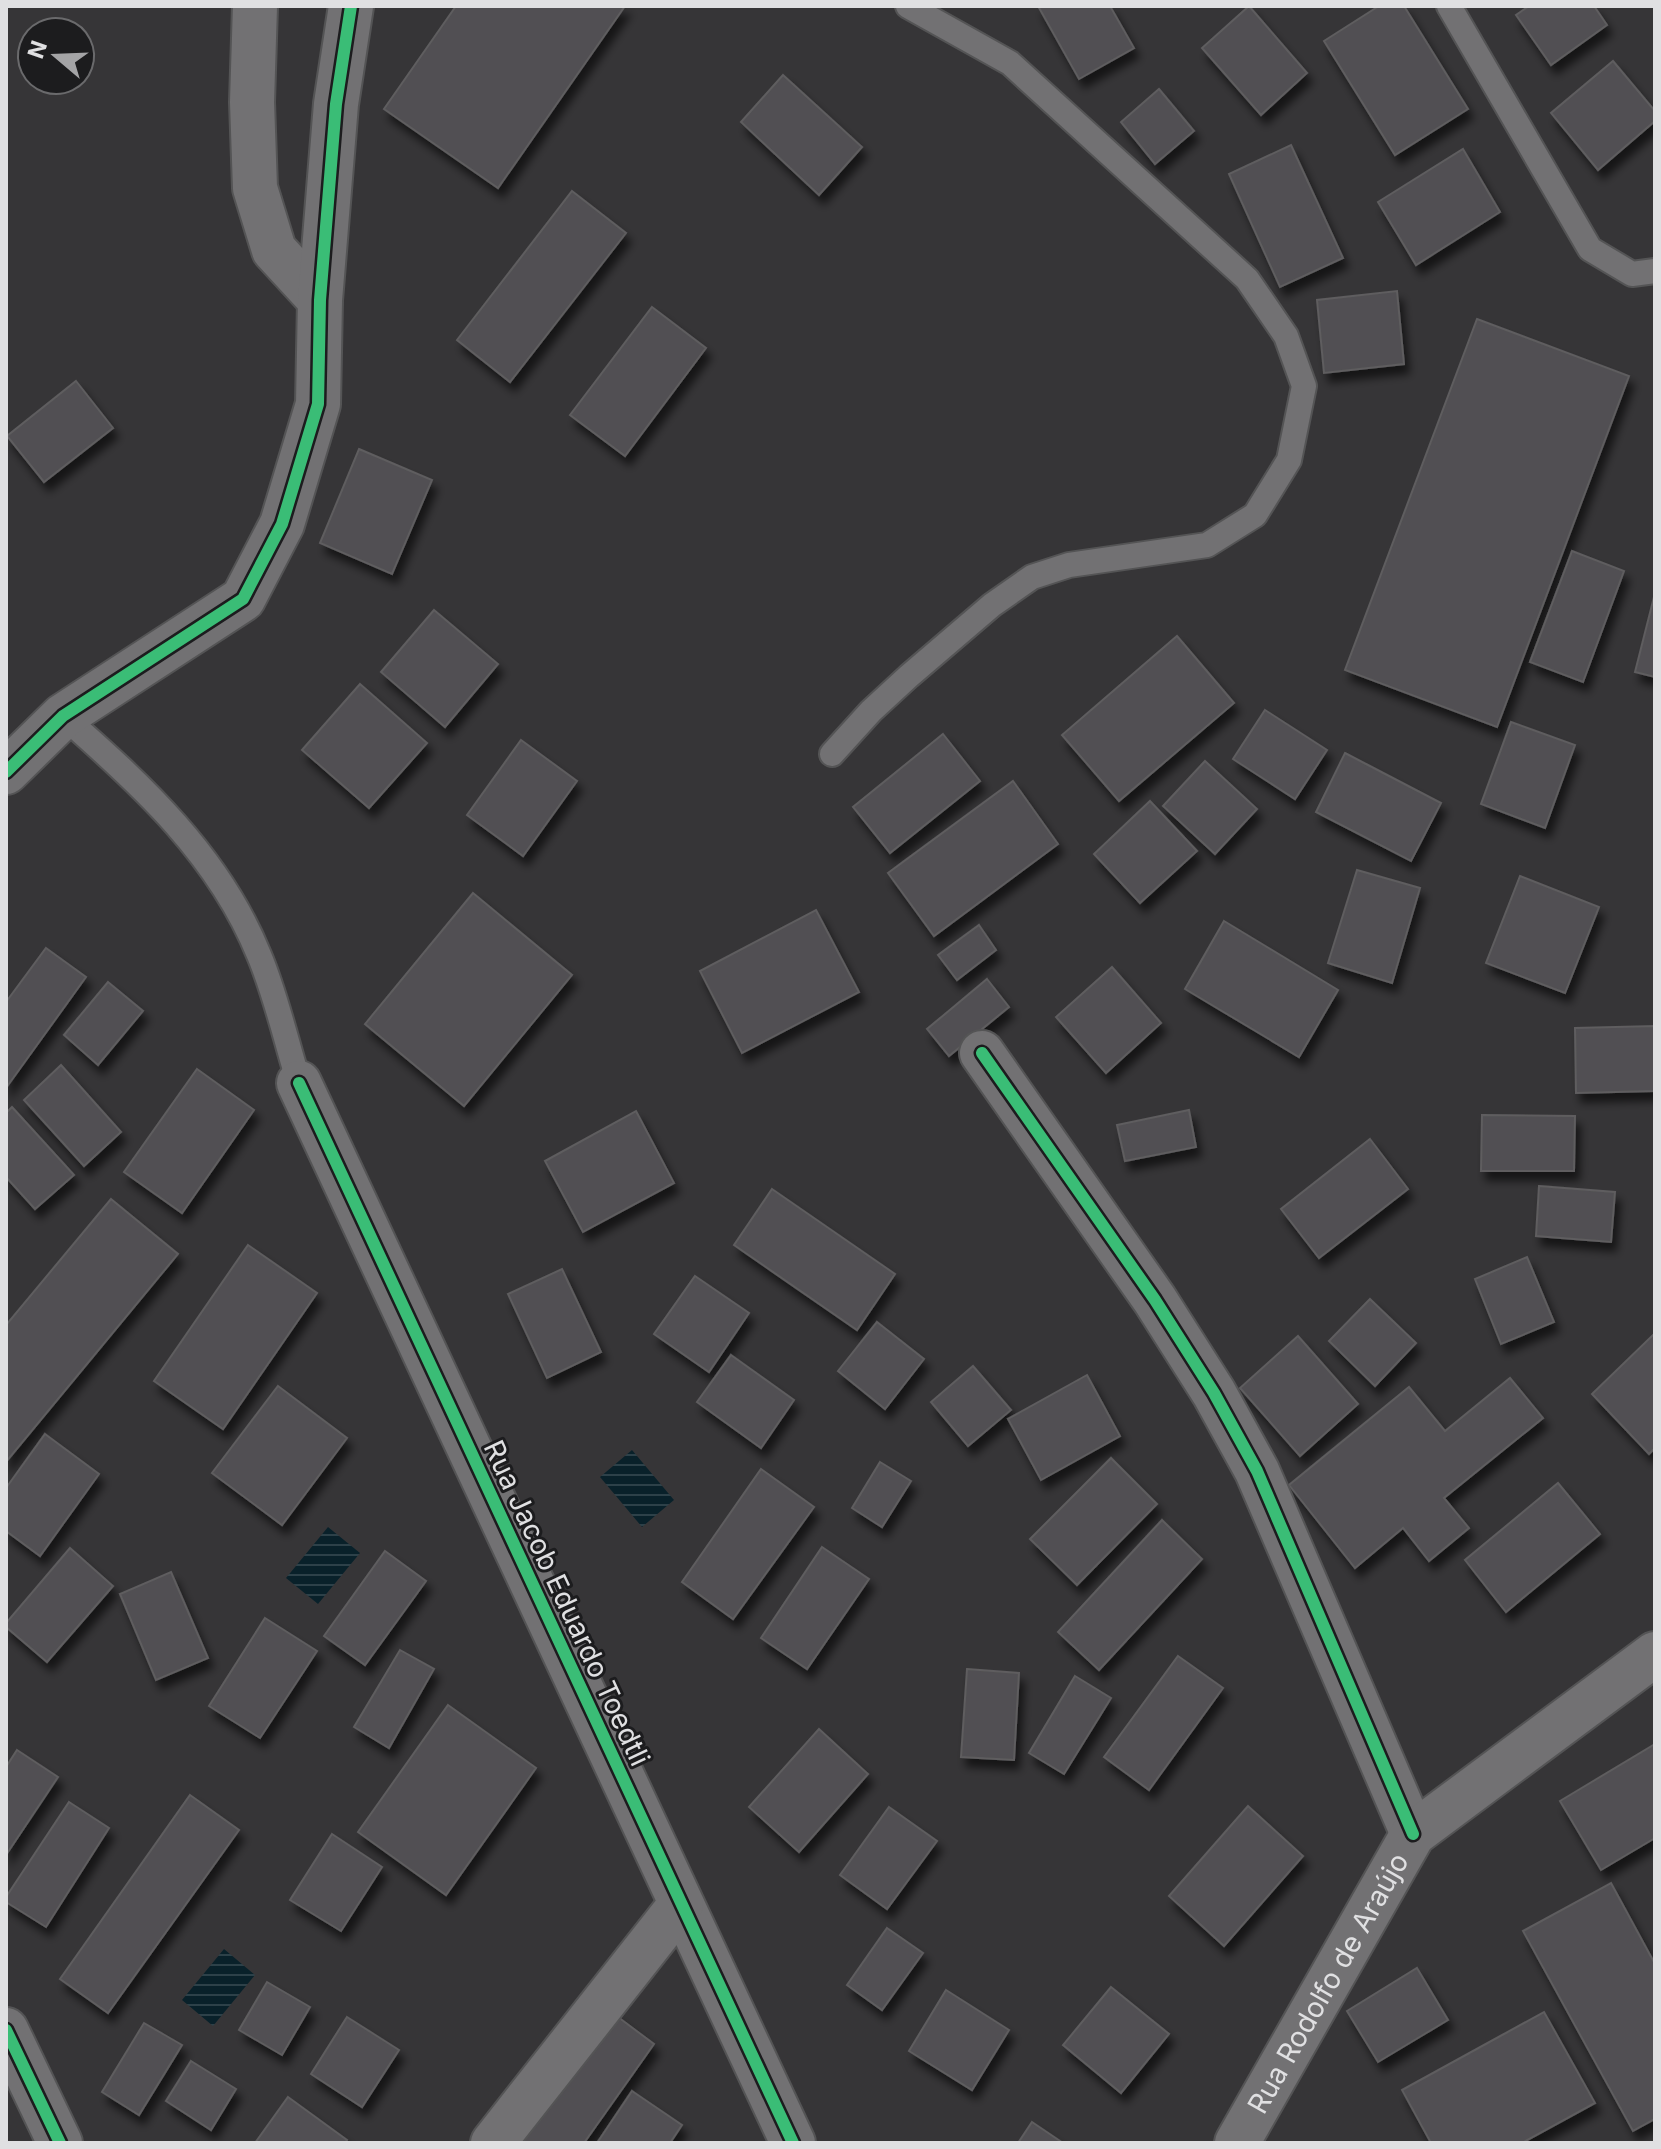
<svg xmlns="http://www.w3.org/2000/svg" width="1661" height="2149" font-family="Inter,sans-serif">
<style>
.water{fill:url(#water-rules)}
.building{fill:#515052;stroke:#5e5d5f;stroke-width:2;filter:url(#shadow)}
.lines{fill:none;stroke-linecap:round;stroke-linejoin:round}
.lane-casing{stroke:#545455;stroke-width:28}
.street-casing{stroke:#545455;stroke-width:48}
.lane{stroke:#727173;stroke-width:24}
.street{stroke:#727173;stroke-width:44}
.cycleway-casing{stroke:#1c1c1e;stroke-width:17}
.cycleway{stroke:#3abd76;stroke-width:12}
.labels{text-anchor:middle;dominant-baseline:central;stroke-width:6;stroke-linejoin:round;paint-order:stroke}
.street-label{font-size:28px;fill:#e0e0e2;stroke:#1c1c1e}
</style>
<defs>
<pattern id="water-rules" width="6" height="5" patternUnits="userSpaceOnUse" patternTransform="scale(2)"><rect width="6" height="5" fill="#09212a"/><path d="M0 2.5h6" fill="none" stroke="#2d4149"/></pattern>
<filter id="shadow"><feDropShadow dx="5" dy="9" stdDeviation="4" flood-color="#0009"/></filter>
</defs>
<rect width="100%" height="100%" fill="#363537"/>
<!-- water -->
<g class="water">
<path d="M 632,1450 L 674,1500 L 642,1527 L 600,1477 Z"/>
<path d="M 328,1527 L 360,1553 L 318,1604 L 286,1578 Z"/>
<path d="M 224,1949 L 255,1975 L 213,2026 L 182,2000 Z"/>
</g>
<!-- building -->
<g class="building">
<path d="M 456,6 L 625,6 L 498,188 L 384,109 Z"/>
<path d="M 1038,6 L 1110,6 L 1134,48 L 1079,79 Z"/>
<path d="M 1249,6 L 1307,73 L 1261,115 L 1202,48 Z"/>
<path d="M 1379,6 L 1404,6 L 1468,109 L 1395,155 L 1324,41 Z"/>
<path d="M 1529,6 L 1594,6 L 1607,25 L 1551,65 L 1516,15 Z"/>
<path d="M 1613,61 L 1655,111 L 1655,121 L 1598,170 L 1551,113 Z"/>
<path d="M 783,75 L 862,147 L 819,195 L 741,122 Z"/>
<path d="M 1159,89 L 1194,131 L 1155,164 L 1121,122 Z"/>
<path d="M 1291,145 L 1343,258 L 1280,287 L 1229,174 Z"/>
<path d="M 1463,149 L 1500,212 L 1416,265 L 1378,202 Z"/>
<path d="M 572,191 L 626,233 L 510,382 L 457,340 Z"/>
<path d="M 1397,291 L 1404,364 L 1324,373 L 1317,300 Z"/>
<path d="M 652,307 L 706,348 L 625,456 L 570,415 Z"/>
<path d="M 1477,319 L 1629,376 L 1497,727 L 1345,670 Z"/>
<path d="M 76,381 L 113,428 L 44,482 L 7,436 Z"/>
<path d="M 359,449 L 432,480 L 392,574 L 320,543 Z"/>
<path d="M 1572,551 L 1624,571 L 1583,682 L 1530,662 Z"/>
<path d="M 1655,593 L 1655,677 L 1635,672 Z"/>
<path d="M 434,610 L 498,664 L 445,727 L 381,672 Z"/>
<path d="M 1177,636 L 1234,703 L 1119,801 L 1062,735 Z"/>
<path d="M 360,684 L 427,743 L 369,808 L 302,750 Z"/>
<path d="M 1265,710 L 1327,750 L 1295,799 L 1233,759 Z"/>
<path d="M 1511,722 L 1575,745 L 1545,828 L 1481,804 Z"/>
<path d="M 943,734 L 980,781 L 890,853 L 853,807 Z"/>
<path d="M 521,740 L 577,781 L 523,856 L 467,815 Z"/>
<path d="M 1345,753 L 1441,803 L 1411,861 L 1316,812 Z"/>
<path d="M 1205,761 L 1257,809 L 1215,854 L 1163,806 Z"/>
<path d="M 1013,781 L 1058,844 L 934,936 L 888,873 Z"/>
<path d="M 1150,801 L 1197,851 L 1140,903 L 1094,854 Z"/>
<path d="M 1357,870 L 1420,888 L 1392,983 L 1328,963 Z"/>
<path d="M 1520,876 L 1599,907 L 1565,993 L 1486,963 Z"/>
<path d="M 473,893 L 572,975 L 464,1106 L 365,1024 Z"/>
<path d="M 816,910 L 859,992 L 742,1053 L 700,971 Z"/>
<path d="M 1224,921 L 1338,990 L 1299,1057 L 1185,989 Z"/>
<path d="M 979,925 L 996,950 L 957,980 L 938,955 Z"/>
<path d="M 46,948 L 86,977 L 6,1088 L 6,1002 Z"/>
<path d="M 1112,967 L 1161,1023 L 1106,1073 L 1056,1017 Z"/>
<path d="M 987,979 L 1009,1007 L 949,1056 L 927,1029 Z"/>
<path d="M 108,982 L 143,1011 L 98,1065 L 64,1035 Z"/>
<path d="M 1655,1026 L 1655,1091 L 1576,1093 L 1575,1028 Z"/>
<path d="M 61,1065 L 121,1132 L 84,1166 L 24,1100 Z"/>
<path d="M 197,1069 L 254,1110 L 182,1213 L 124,1172 Z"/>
<path d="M 12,1107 L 74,1175 L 35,1209 L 6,1177 L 6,1113 Z"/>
<path d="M 1189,1110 L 1196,1147 L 1125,1161 L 1117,1125 Z"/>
<path d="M 636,1111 L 674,1183 L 583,1232 L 545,1161 Z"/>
<path d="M 1482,1115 L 1575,1116 L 1574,1171 L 1481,1171 Z"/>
<path d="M 1370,1139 L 1408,1189 L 1319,1258 L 1281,1209 Z"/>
<path d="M 1539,1186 L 1615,1192 L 1611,1242 L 1536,1236 Z"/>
<path d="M 772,1189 L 895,1274 L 857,1330 L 734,1245 Z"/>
<path d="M 111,1199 L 178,1254 L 6,1462 L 6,1325 Z"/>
<path d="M 248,1245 L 317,1293 L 223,1429 L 154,1381 Z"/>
<path d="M 1527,1257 L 1554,1322 L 1501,1344 L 1475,1279 Z"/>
<path d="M 562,1269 L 601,1352 L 547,1378 L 508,1294 Z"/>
<path d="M 695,1276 L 749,1313 L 709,1372 L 654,1334 Z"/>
<path d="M 1370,1299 L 1416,1343 L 1375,1386 L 1329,1341 Z"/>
<path d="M 877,1322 L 924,1359 L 885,1409 L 838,1371 Z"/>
<path d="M 1655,1333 L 1655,1448 L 1649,1454 L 1592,1394 Z"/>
<path d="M 1298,1336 L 1358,1404 L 1300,1456 L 1240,1388 Z"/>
<path d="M 731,1355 L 794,1400 L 761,1448 L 697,1402 Z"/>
<path d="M 973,1366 L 1011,1410 L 968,1446 L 931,1402 Z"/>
<path d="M 1087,1375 L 1120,1436 L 1041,1480 L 1008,1419 Z"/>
<path d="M 1510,1378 L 1543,1418 L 1444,1498 L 1469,1528 L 1429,1561 L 1403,1528 L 1355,1568 L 1289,1485 L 1409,1387 L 1445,1431 Z"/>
<path d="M 278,1386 L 347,1438 L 282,1525 L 212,1473 Z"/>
<path d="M 45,1434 L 99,1474 L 40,1556 L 6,1531 L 6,1488 Z"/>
<path d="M 1111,1458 L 1157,1504 L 1077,1585 L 1030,1539 Z"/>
<path d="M 880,1462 L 911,1481 L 882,1527 L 852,1508 Z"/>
<path d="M 761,1469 L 814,1507 L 733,1619 L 682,1582 Z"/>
<path d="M 1558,1483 L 1600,1534 L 1506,1612 L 1465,1560 Z"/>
<path d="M 1162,1520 L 1202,1559 L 1099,1670 L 1058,1632 Z"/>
<path d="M 822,1547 L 869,1579 L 807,1669 L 761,1638 Z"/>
<path d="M 70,1548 L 113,1586 L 47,1662 L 6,1627 L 6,1623 Z"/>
<path d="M 385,1551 L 426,1581 L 365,1665 L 324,1636 Z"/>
<path d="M 171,1572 L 208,1658 L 156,1680 L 120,1594 Z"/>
<path d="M 265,1618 L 317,1651 L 260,1738 L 209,1706 Z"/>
<path d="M 400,1650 L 434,1669 L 389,1748 L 354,1727 Z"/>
<path d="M 1178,1656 L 1223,1688 L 1149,1790 L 1104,1757 Z"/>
<path d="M 967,1669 L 1019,1673 L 1014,1760 L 961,1757 Z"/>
<path d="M 1075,1676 L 1111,1698 L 1064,1774 L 1029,1753 Z"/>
<path d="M 448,1705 L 536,1768 L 446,1895 L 358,1832 Z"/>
<path d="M 819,1729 L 868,1774 L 799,1852 L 749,1807 Z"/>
<path d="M 1655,1744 L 1655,1838 L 1601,1870 L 1560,1801 Z"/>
<path d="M 17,1750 L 58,1777 L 6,1855 L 6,1767 Z"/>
<path d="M 190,1795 L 239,1830 L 108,2013 L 60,1979 Z"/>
<path d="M 69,1802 L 109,1828 L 46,1927 L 6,1902 L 6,1897 Z"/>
<path d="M 1248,1806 L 1303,1856 L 1224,1946 L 1169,1896 Z"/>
<path d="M 889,1807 L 937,1841 L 887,1909 L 840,1875 Z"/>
<path d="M 332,1834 L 382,1867 L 341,1931 L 290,1900 Z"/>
<path d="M 1611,1883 L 1655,1964 L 1655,2119 L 1633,2131 L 1523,1931 Z"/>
<path d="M 887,1928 L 923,1953 L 882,2010 L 847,1985 Z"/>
<path d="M 1417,1968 L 1448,2020 L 1378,2062 L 1347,2011 Z"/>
<path d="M 267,1982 L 310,2007 L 282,2055 L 239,2030 Z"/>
<path d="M 1111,1987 L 1169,2034 L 1121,2093 L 1063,2045 Z"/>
<path d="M 946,1990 L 1009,2030 L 972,2090 L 909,2051 Z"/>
<path d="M 610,2011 L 654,2044 L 584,2143 L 516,2143 Z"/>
<path d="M 1544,2012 L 1595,2103 L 1522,2143 L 1431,2143 L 1402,2090 Z"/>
<path d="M 347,2017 L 399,2050 L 362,2107 L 311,2074 Z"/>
<path d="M 144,2023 L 182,2045 L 139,2115 L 102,2092 Z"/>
<path d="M 191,2061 L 236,2089 L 211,2130 L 166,2101 Z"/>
<path d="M 632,2091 L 682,2125 L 670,2143 L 597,2143 Z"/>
<path d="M 288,2097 L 347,2140 L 345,2143 L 255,2143 Z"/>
<path d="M 1032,2122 L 1063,2143 L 1018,2143 Z"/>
</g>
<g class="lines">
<!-- lane casing -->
<g class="lane-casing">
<g id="lane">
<path d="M 1449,6 L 1590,249 L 1632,274 L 1655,271"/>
<path d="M 63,716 C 142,785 219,856 259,955 C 276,995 286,1041 299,1083"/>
<path d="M 832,754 L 871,711 L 909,676 L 992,605 L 1032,577 L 1069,565 L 1207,545 L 1255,515 L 1289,460 L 1304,386 L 1286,336 L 1247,279 L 1010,63 L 908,6"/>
</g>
</g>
<!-- street casing -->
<g class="street-casing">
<g id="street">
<path d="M 255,6 L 252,102 L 255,188 L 274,250 L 320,300"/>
<path d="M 6,772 L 63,716 L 243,599 L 282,524 L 318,404 L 320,300 L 336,104 L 351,6"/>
<path d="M 982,1053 L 1155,1300 L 1214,1393 L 1257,1471 L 1413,1834"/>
<path d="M 299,1083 L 793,2143"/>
<path d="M 6,2030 L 60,2143"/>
<path d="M 493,2143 L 681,1904"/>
<path id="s1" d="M 1237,2143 L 1413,1834 L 1655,1654"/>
</g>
</g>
<!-- lane -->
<use href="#lane" class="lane"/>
<!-- street -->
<use href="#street" class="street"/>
<!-- cycleway casing -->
<g class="cycleway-casing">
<g id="cycleway">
<path d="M 6,772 L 63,716 L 243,599 L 282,524 L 318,404 L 320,300 L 336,104 L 351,6"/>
<path d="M 982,1053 L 1155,1300 L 1214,1393 L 1257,1471 L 1413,1834"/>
<path d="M 299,1083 L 793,2143"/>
<path d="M 6,2030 L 60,2143"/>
</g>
</g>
<!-- cycleway -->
<use href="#cycleway" class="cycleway"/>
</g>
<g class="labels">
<!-- street labels -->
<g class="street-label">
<text transform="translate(567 1603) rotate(65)">Rua Jacob Eduardo Toedtli</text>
<text stroke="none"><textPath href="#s1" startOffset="184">Rua Rodolfo de Araújo</textPath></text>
</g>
</g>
<!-- border -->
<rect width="1661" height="2149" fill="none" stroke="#e0e0e2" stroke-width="16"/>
<!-- north arrow -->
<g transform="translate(56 56) rotate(289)"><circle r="38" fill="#1c1c1e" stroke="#6a6a6c" stroke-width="2"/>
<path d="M0-6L14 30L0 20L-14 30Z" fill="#a4a4a6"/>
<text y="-12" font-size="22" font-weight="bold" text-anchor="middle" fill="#e0e0e2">N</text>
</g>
</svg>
